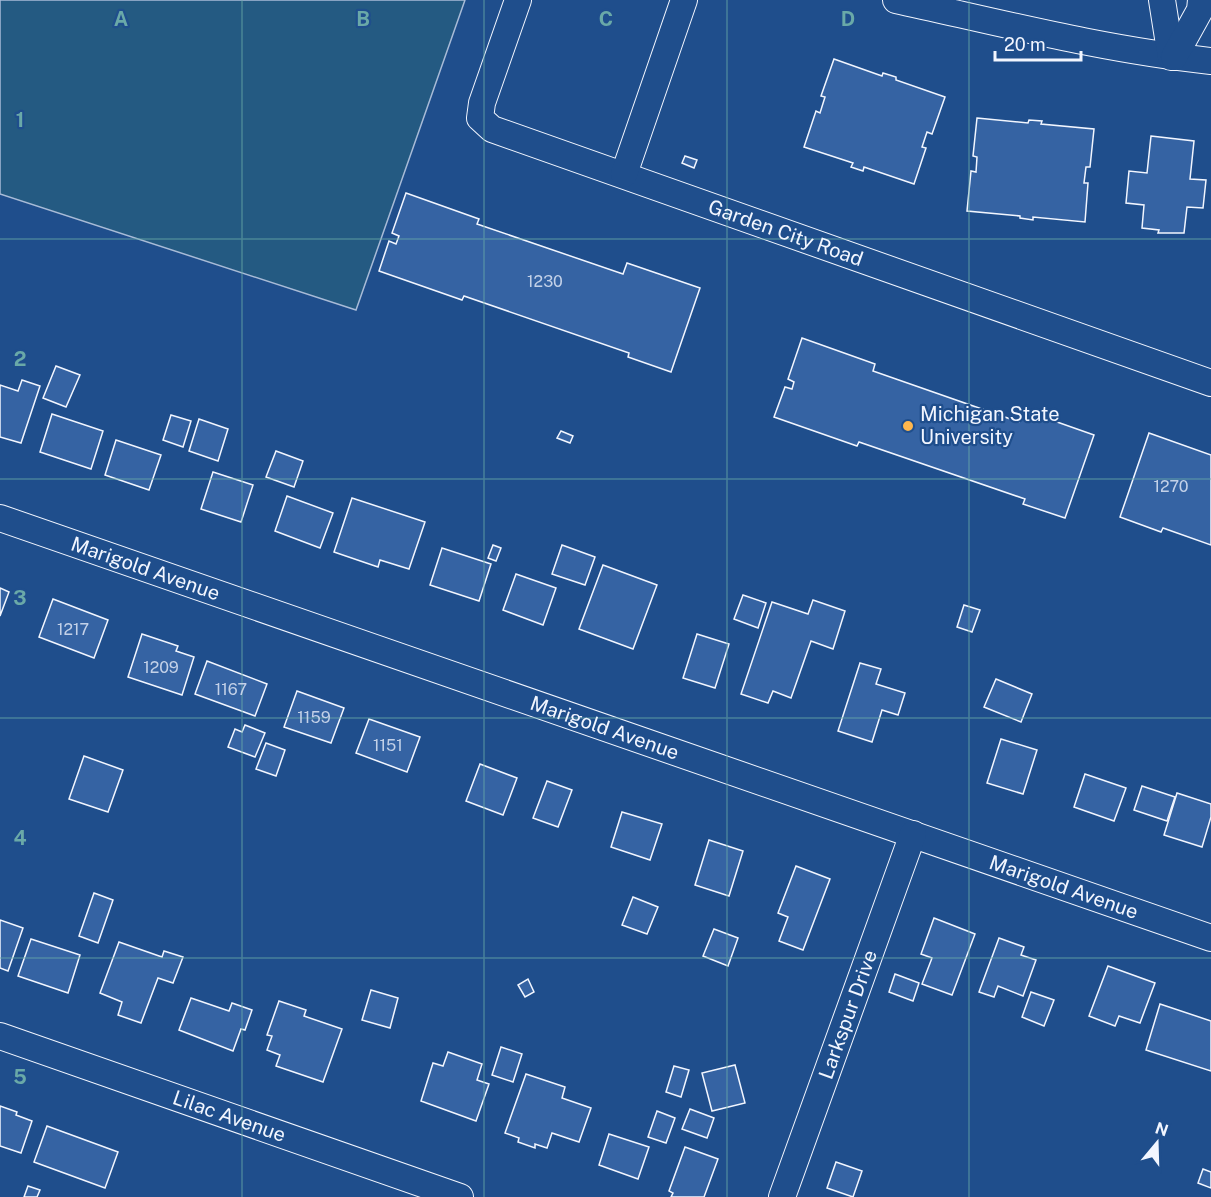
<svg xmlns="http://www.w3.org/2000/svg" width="1211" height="1197" font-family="'Public Sans',sans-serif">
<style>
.green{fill:#245a82;stroke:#a8bbd7;stroke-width:1.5}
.building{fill:#3563a3;stroke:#f2f6ff;stroke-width:1.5}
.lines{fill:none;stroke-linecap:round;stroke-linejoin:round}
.street-casing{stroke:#f2f6ff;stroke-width:28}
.street{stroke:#1f4e8c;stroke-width:26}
.grid{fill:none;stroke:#6aa9a8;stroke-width:1.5;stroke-opacity:0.55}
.poi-dot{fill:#ffb74d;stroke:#1f4e8c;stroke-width:2}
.labels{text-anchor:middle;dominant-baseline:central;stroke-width:4.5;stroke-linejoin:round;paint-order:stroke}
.number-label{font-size:16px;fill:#c3d1e8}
.street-label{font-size:20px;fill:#f2f6ff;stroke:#1f4e8c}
.poi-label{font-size:20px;fill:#f2f6ff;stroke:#1f4e8c;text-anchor:start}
.grid-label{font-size:20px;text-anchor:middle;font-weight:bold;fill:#6aa9a8;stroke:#1f4e8c;stroke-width:4.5;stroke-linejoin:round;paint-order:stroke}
</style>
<rect width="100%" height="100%" fill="#1f4e8c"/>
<!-- green -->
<path class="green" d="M 0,0 L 465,0 L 356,310 L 0,194 Z"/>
<!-- building -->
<g class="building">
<path d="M 834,59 L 882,76 L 883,73 L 896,77 L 896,80 L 945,97 L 932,134 L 927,132 L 922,147 L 926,148 L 914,184 L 864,167 L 863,171 L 851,167 L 853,163 L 804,147 L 816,111 L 820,113 L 825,97 L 821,96 Z"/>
<path d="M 977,118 L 1028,123 L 1029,120 L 1042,121 L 1041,124 L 1094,129 L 1090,167 L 1086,167 L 1084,183 L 1088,183 L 1085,222 L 1033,217 L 1033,220 L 1020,218 L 1020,216 L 967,211 L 971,171 L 976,172 L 977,157 L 973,156 Z"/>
<path d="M 1151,136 L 1194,141 L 1190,179 L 1206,180 L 1203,208 L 1187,207 L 1184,233 L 1158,233 L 1159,230 L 1142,228 L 1144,205 L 1126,203 L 1129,171 L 1147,173 Z"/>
<path d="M 685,156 L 697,160 L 694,168 L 682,163 Z"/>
<path d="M 406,193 L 479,219 L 477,224 L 623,274 L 627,263 L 700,288 L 671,372 L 628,357 L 629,353 L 464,296 L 462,300 L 379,271 L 389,241 L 396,244 L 399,236 L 392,233 Z"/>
<path d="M 802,338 L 875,364 L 873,371 L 1019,422 L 1023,410 L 1094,435 L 1065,518 L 1023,504 L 1025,499 L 859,442 L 857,446 L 774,417 L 785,387 L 792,389 L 794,382 L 788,379 Z"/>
<path d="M 56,366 L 80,375 L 66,407 L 43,398 Z"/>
<path d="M 22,380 L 40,386 L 21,443 L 0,437 L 0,385 L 18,391 Z"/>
<path d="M 52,414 L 103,431 L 91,469 L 40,452 Z"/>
<path d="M 171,415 L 191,421 L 183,447 L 163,440 Z"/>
<path d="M 199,419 L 228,429 L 218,461 L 189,451 Z"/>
<path d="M 561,431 L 573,436 L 570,443 L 557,438 Z"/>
<path d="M 1149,433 L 1211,455 L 1211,545 L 1163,528 L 1161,532 L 1120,517 Z"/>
<path d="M 116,440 L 161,455 L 149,490 L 105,475 Z"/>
<path d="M 276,451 L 303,461 L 294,487 L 266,477 Z"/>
<path d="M 213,472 L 253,485 L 241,522 L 201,509 Z"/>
<path d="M 287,496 L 333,513 L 320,548 L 275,531 Z"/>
<path d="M 352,498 L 425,522 L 409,569 L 380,560 L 378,567 L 334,552 Z"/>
<path d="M 493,545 L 501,548 L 496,561 L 488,558 Z"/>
<path d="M 562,545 L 595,557 L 585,585 L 552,574 Z"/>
<path d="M 442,548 L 491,564 L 479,601 L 430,585 Z"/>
<path d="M 603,565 L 657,585 L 633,649 L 579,629 Z"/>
<path d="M 516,574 L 556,588 L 543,625 L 503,610 Z"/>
<path d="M 0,588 L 9,592 L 0,616 Z"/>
<path d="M 743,595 L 766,603 L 758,628 L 734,619 Z"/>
<path d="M 53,599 L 108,620 L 94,658 L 39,637 Z"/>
<path d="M 813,600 L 845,611 L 833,649 L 811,641 L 791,698 L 773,691 L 768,703 L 741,694 L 772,602 L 808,614 Z"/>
<path d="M 964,605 L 980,610 L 972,632 L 957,627 Z"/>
<path d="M 142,634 L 178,646 L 176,651 L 194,657 L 182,695 L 128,677 Z"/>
<path d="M 697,634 L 729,644 L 715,688 L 683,678 Z"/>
<path d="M 207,661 L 267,684 L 255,716 L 195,694 Z"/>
<path d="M 860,663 L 881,669 L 876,684 L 905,693 L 898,715 L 882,710 L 872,742 L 838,731 Z"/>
<path d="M 996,679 L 1032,694 L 1021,722 L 984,707 Z"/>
<path d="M 297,691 L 344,708 L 331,743 L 284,727 Z"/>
<path d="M 369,719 L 420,737 L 407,772 L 356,753 Z"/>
<path d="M 245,725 L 265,733 L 255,757 L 228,747 L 235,729 L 242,732 Z"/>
<path d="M 1001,739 L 1037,750 L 1023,794 L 987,783 Z"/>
<path d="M 266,743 L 285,750 L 276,776 L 256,769 Z"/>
<path d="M 84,756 L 123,770 L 108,812 L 69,799 Z"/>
<path d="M 480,764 L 517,778 L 503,815 L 466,801 Z"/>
<path d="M 1085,774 L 1126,788 L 1114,821 L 1074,807 Z"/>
<path d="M 547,781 L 572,790 L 558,827 L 533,818 Z"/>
<path d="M 1142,786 L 1175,797 L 1167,821 L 1134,810 Z"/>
<path d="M 1177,793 L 1211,804 L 1211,817 L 1202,847 L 1164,835 Z"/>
<path d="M 622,812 L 662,824 L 650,860 L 611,847 Z"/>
<path d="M 709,840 L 743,851 L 729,896 L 695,885 Z"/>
<path d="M 796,866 L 830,879 L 803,950 L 779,941 L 788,917 L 778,913 Z"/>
<path d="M 94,893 L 113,900 L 98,943 L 79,936 Z"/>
<path d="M 633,897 L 658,907 L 647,934 L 622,925 Z"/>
<path d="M 934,918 L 975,934 L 952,995 L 922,984 L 932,958 L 921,954 Z"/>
<path d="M 0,920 L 23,928 L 8,971 L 0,968 Z"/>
<path d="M 714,929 L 738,938 L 728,966 L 703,956 Z"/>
<path d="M 999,938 L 1024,947 L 1021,955 L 1036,960 L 1023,996 L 998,986 L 994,997 L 979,992 Z"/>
<path d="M 31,939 L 80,955 L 68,993 L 18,976 Z"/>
<path d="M 119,942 L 162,957 L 164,951 L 183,957 L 173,983 L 158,978 L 141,1023 L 118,1015 L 122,1002 L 100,993 Z"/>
<path d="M 1108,966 L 1155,983 L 1140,1023 L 1119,1016 L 1115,1026 L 1089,1016 Z"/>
<path d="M 895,974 L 919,983 L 913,1001 L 889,992 Z"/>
<path d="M 528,979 L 534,992 L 525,997 L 518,985 Z"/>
<path d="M 371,990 L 398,998 L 390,1028 L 362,1020 Z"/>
<path d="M 1031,992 L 1054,1000 L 1044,1026 L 1022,1017 Z"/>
<path d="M 191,998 L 229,1011 L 232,1003 L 252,1010 L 245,1030 L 241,1029 L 233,1051 L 179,1030 Z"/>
<path d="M 279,1001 L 306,1010 L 304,1016 L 342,1029 L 323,1082 L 276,1066 L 280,1055 L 267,1050 L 272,1036 L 267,1035 Z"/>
<path d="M 1160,1004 L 1211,1021 L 1211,1071 L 1146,1050 Z"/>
<path d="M 501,1047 L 522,1054 L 513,1082 L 492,1075 Z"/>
<path d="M 448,1052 L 482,1064 L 477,1080 L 489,1084 L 476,1121 L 421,1101 L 433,1063 L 443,1066 Z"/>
<path d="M 735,1065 L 745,1103 L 712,1111 L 702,1073 Z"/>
<path d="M 674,1066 L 689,1070 L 681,1097 L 666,1092 Z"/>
<path d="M 526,1074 L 565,1087 L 562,1098 L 591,1108 L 579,1142 L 552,1133 L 547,1148 L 535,1144 L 535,1148 L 518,1142 L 519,1138 L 505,1133 Z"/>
<path d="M 0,1106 L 17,1112 L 16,1115 L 32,1121 L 21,1153 L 0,1146 Z"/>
<path d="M 690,1109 L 714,1118 L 707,1138 L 682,1129 Z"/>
<path d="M 657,1111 L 675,1118 L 666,1143 L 648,1137 Z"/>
<path d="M 47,1126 L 118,1152 L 105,1188 L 34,1162 Z"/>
<path d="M 609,1134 L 649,1147 L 638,1179 L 599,1165 Z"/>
<path d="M 685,1147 L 718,1159 L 704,1197 L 671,1197 L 673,1193 L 669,1191 Z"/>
<path d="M 836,1162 L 862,1171 L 853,1197 L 827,1188 Z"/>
<path d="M 1203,1169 L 1211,1172 L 1211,1188 L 1198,1183 Z"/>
<path d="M 28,1186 L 40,1190 L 37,1197 L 24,1197 Z"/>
</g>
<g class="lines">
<!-- street casing -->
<g class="street-casing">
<g id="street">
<path id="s1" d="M 518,0 L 482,103 L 480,118 L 492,129 L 1211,383"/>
<path d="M 896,0 C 1001,23 1105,50 1211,61"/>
<path d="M 1162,0 L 1171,57"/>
<path d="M 1174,57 L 1200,10 L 1201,0"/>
<path d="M 624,174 L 684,0"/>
<path id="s2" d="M 0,518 L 1211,938"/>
<path id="s3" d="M 0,1036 L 460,1197"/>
<path id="s4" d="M 782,1197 L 913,834"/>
</g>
</g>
<!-- street -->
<use href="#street" class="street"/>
</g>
<!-- grid -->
<path class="grid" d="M 242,0 L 242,1197M 484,0 L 484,1197M 727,0 L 727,1197M 969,0 L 969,1197M 0,239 L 1211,239M 0,479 L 1211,479M 0,718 L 1211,718M 0,958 L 1211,958"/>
<!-- markers -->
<circle class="poi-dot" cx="908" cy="426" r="6"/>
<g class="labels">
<!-- number labels -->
<g class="number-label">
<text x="545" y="281">1230</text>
<text x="1171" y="486">1270</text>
<text x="73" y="629">1217</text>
<text x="161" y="667">1209</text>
<text x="231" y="689">1167</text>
<text x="314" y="717">1159</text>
<text x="388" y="745">1151</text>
</g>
<!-- street labels -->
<g class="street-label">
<text stroke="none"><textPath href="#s1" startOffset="452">Garden City Road</textPath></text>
<text stroke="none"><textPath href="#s2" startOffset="154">Marigold Avenue</textPath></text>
<text stroke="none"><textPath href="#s2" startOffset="640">Marigold Avenue</textPath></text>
<text stroke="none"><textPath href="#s2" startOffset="1126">Marigold Avenue</textPath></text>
<text stroke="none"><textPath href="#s4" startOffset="194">Larkspur Drive</textPath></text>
<text stroke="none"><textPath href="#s3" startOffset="243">Lilac Avenue</textPath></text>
</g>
<!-- poi labels -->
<g class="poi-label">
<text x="920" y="414">Michigan State<tspan x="920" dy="23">University</tspan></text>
</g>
</g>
<g class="grid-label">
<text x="121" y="26">A</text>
<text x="363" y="26">B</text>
<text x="606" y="26">C</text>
<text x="848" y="26">D</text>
<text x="20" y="127">1</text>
<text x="20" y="366">2</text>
<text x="20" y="605">3</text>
<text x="20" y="845">4</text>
<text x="20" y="1084">5</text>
</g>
<!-- north arrow -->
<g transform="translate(1157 1143) rotate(19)" stroke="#1f4e8c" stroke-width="4.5" paint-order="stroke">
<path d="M0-4.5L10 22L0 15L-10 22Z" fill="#f2f6ff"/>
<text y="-9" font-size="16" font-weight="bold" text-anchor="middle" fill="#f2f6ff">N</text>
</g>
<!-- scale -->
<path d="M995 51v9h86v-9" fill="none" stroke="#f2f6ff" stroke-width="3"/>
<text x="1004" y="51" font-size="18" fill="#f2f6ff" stroke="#1f4e8c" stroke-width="4.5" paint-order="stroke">20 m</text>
</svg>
